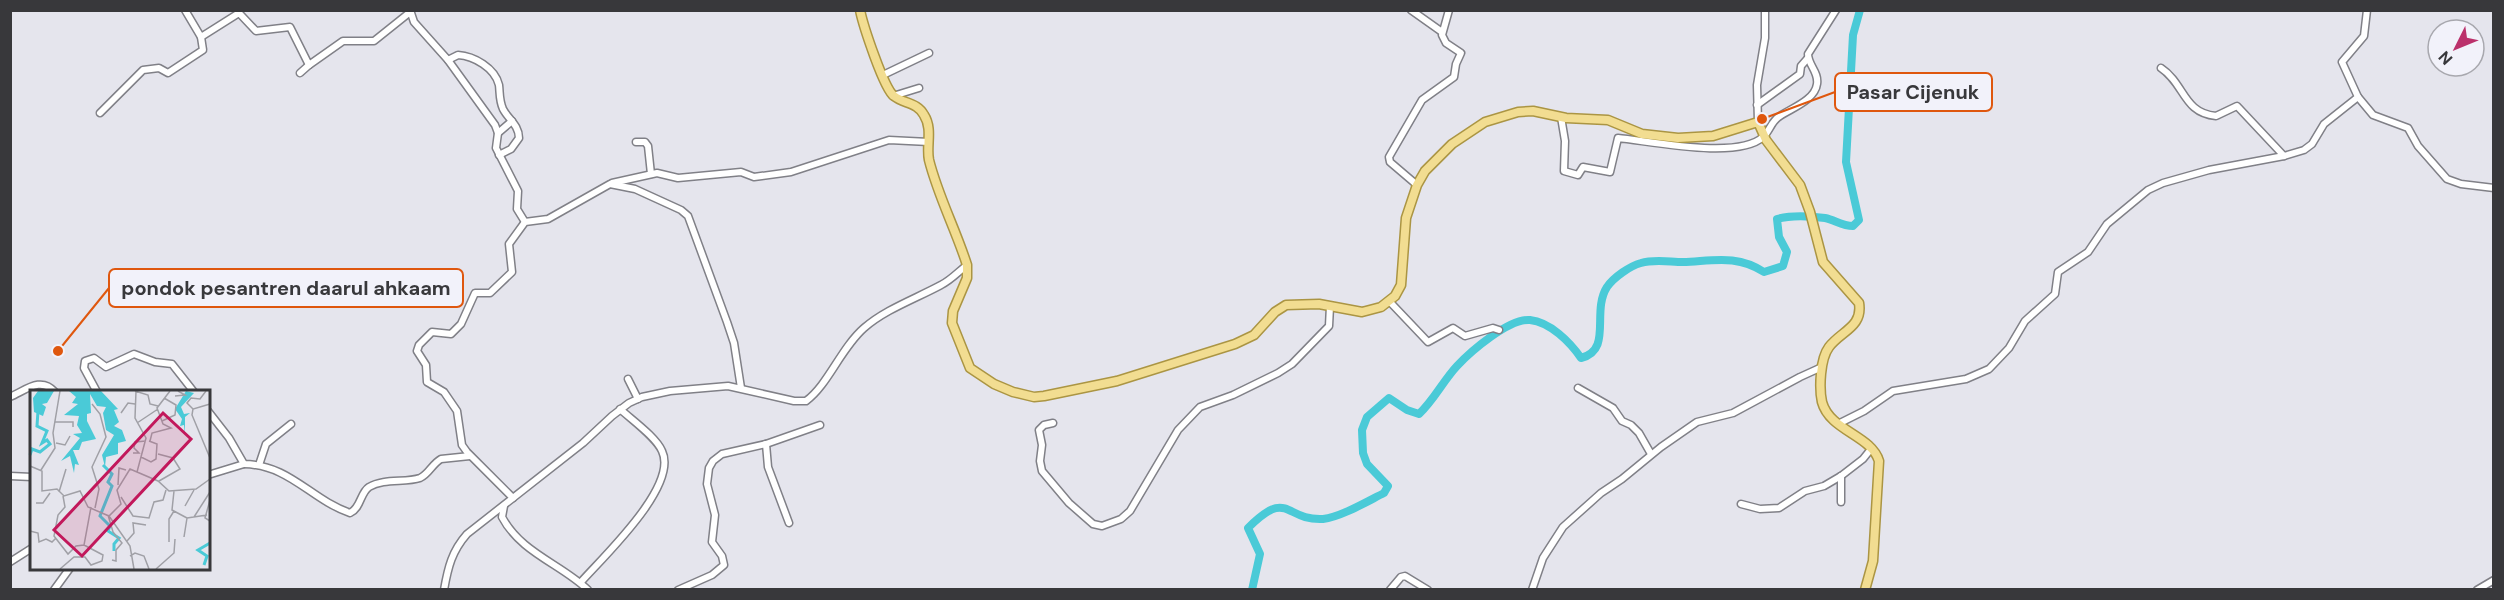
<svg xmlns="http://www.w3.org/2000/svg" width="2504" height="600" font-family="'DM Sans',sans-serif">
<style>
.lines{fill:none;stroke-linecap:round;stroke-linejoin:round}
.river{stroke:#4acad7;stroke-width:8}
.minor-casing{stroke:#808087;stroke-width:9}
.major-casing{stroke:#ab9543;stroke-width:11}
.minor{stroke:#fff;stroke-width:6}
.major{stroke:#f2dd91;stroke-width:8}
.inset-river{fill:none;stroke:#4acad7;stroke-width:3}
.inset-road{fill:none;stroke:#a0a0a6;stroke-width:1.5}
.view{fill:#c2185b;fill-opacity:0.15;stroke:#c2185b;stroke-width:3}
.inset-edge{fill:none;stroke:#38383b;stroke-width:3}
.leader{fill:none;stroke:#df570e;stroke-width:2}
.callout-dot{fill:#df570e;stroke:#f2f2fa;stroke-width:2}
.callout{fill:#f2f2fa;stroke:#df570e;stroke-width:2}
.callout-label{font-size:20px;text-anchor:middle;font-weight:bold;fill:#38383b}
</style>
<rect width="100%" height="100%" fill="#e5e5ed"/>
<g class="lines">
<!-- river -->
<path class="river" d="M 1252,590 L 1260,554 L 1248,528 C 1289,487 1284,521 1323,519 C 1341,517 1368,501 1384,493 L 1388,486 L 1367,464 L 1363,453 L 1362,430 L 1367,417 L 1389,398 L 1407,410 L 1419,414 C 1434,400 1443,381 1457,366 C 1470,352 1509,318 1530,320 C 1550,322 1570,342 1581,358 C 1613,350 1591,312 1607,287 C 1614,277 1630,266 1641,263 C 1654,259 1670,262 1683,262 C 1712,261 1737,254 1764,272 L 1783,266 L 1787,252 L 1779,237 L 1777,219 C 1791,215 1810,216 1825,218 C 1835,220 1842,226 1853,226 L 1859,220 L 1846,162 L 1853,35 L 1860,10"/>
<!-- minor casing -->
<g class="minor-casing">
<g id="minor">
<path d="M 410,10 L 414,22 L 448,60 L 495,125 L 498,133 L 496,148 L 518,191 L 517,209 L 525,222"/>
<path d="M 1411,10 L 1442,32"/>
<path d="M 201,37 L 239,13 L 256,31 L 290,27 L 309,65 L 343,41 L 374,41 L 409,13"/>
<path d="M 448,60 L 458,55 C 474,56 495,68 499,85 C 500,93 499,100 503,109 C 508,119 519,125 519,138 L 511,149 L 499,155"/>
<path d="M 2161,68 C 2185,84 2183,113 2216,116 L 2237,106 L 2284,156"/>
<path d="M 300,73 L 309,65"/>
<path d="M 883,75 L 929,53"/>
<path d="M 893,96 L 919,88"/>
<path d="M 2358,97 L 2373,115 L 2408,128 L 2418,146 L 2447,179 L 2461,184 L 2494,188"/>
<path d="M 1757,105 L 1800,74 L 1801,66 L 1808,58"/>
<path d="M 100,113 L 143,70 L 159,68 L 168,73 L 203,50 L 201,37 L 185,10"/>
<path d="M 1561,117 L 1565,141 L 1564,171 L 1578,175 L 1583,167 L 1610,172 L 1618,138 C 1650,141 1738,160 1763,137 C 1770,131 1771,121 1780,116 C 1792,108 1815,100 1817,84 C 1819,72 1808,65 1808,54 L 1836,10"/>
<path d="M 1758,122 L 1757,85 L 1765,38 L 1765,10"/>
<path d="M 498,133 L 512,121"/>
<path d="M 636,142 L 645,142 L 648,146 L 651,174"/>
<path d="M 612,183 L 657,173 L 678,178 L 741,172 L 754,177 L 791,172 L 889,140 L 929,142"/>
<path d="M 1417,185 L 1390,162 L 1389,157 L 1422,100 L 1454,77 L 1456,64 L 1461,53 L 1446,43 L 1442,35 L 1449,10"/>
<path d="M 1390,302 L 1428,342 L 1453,328 L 1465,336 L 1493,328 L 1499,330"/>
<path d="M 628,379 L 638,399"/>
<path d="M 1578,388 L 1613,408 L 1622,421 L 1631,425 L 1639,433 L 1651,454"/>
<path d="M 97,392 L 84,368 L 85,361 L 94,358 L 106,367 L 134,354 L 155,362 L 172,364 L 194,392"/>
<path d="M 10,397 C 26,390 41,376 55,392"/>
<path d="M 208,411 L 229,438 L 244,464 C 290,465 310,499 350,513 C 361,508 360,493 369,487 C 384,478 405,483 420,478 C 429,474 432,464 441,459 L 470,456"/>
<path d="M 1053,423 L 1044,425 L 1039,430 L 1042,445 L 1040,461 L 1042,471 L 1069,503 L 1093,524 L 1102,526 L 1121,519 L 1130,511 L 1178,430 L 1200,407 L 1233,395 L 1278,373 L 1292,364 L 1329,326 L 1330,306"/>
<path d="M 1838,424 L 1864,411 L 1893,391 L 1966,379 L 1989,369 L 2009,348 L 2025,321 L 2055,294 L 2058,272 L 2088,252 L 2107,224 L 2148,190 L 2163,183 L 2209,170 L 2284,156 L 2304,150 L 2312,144 L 2324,124 L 2358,97 L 2342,62 L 2364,36 L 2367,10"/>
<path d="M 766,444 L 820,425"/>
<path d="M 259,465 L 266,444 L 291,424"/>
<path d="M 208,475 L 244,464"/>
<path d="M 10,476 L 32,477"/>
<path d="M 1841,476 L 1841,502"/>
<path d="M 513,498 L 467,452 L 462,445 L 457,411 L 444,392 L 427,382 L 426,365 L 417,351 L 419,345 L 432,332 L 451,334 L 461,324 L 475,293 L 490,293 L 512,272 L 509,244 L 525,222 L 548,219 L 610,184 L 635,189 L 681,210 L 688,216 L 727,322 L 734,343 L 741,388"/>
<path d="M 1741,504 L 1760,509 L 1779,508 L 1805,491 L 1824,486 L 1841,476 L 1863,459 L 1871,449"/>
<path d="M 504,506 L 502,517 C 521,553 561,564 588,590"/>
<path d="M 10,562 L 32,548"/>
<path d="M 581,582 C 603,557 679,486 662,451 C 656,437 632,420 620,409"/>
<path d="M 54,590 L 70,568"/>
<path d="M 444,590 C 448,567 452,551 467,534 L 583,443 L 612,416 L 629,403 L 642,397 L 670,391 L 728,386 L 794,401 L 806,401 C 828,385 841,348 864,328 C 886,309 915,299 941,285 C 951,280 958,272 967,265"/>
<path d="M 678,590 L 712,575 L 724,565 L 722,556 L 712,542 L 715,515 L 707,484 L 709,468 L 713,461 L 722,454 L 766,444 L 768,467 L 789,523"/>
<path d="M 1390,590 L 1401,577 L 1405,576 L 1428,590"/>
<path d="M 1532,590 L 1543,558 L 1563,527 L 1601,493 L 1622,479 L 1661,447 L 1697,422 L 1733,413 L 1800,377 L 1822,367"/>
<path d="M 2477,590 L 2494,580"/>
</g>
</g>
<!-- major casing -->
<g class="major-casing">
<path id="major" d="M 860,10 C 863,25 884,89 894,96 C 904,104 917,102 924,115 C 933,129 926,146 929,160 C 938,196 956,230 967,265 L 967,278 L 953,311 L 952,323 L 970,368 L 994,384 L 1013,392 L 1034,397 L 1044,396 L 1117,381 L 1235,344 L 1254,335 L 1275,312 L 1286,305 L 1319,304 L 1362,312 L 1381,307 L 1395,296 L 1401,285 L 1406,218 L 1417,185 L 1425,171 L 1452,144 L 1485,122 L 1518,112 L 1533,111 L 1566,118 L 1608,120 L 1642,134 L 1678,138 L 1713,136 L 1758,122 L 1766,140 L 1800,185 L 1810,212 L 1823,262 L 1859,303 C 1863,327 1841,331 1829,347 C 1820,359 1819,388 1822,402 C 1830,431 1871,435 1879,461 L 1873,561 L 1865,590"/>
</g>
<!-- minor -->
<use href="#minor" class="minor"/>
<!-- major -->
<use href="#major" class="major"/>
</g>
<!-- overview -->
<g transform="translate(30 390)">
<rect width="180" height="180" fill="#e5e5ed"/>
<path d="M 4,1 L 24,1 L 17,13 L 12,14 L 16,17 L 13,26 L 4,22 L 3,8 L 8,1 ZM 39,1 L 71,1 L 88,19 L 84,20 L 89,32 L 84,36 L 92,40 L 96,51 L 88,53 L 88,64 L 76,67 L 75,77 L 72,65 L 84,45 L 76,40 L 73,23 L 76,17 L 67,16 L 60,4 L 61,23 L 57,24 L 57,31 L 66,49 L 52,52 L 49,60 L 43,60 L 49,75 L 45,74 L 44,83 L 40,66 L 31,71 L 50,48 L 43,44 L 52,43 L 47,35 L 49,26 L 34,25 L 48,14 L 42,13 L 46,7 ZM 156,1 L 164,3 L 151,17 L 154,24 L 160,23 L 155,27 L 155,45 L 154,35 L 150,36 L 152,29 L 145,19 Z" fill="#4acad7"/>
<path class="inset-river" d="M 0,65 L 2,59 L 10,62 L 20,54 L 17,50 L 12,53 L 17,41 L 7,36 L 8,21M 73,75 L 82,84 L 78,92 L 82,96 L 70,126 L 80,136 L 78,141 L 89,148 L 84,154 L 84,161M 174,175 L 177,166 L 168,160 L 180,153"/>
<path class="inset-road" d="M 105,1 L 118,5 L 120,14 L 128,16M 106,1 L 105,28 L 116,48 L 107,82M 145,6 L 155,5 L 148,1M 62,14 L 70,24 L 76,47 L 62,77 L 69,99 L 65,118M 180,14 L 163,19 L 162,25 L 180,68M 163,19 L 157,13 L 161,8 L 170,9 L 176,1M 91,23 L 98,13 L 105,14M 132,31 L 145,25 L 146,15 L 134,8M 25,32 L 43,32 L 43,37M 107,33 L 128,19M 120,51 L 122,43 L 141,38 L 133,34 L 127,18 L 140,1M 26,53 L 35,55 L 40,46M 103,63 L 109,63 L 104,58 L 105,52 L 116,51M 128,64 L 143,68 L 150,79 L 129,91M 111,67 L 121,72 L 126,69 L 127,54 L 119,51M 0,76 L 12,81 L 12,101 L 27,99 L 34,106 L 50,101 L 58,117 L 79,126 L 91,114 L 87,100 L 100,79 L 128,91 L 139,101 L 166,99 L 180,89M 11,80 L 25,58 L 23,43 L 30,1M 88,95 L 89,78 L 96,80M 144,101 L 142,120 L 157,128 L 154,147M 29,102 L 36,79M 33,106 L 35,117 L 28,125 L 24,146 L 38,164 L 46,156 L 54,155M 91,107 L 103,126 L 119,128 L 124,112 L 133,110 L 136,100M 180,110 L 175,128 L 180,131M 6,113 L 13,113 L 20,103M 155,116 L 164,100M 78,125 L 83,142 L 92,153 L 86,160 L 86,171 L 82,170M 79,126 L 100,156 L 104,179M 164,127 L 180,102M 157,128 L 177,125M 0,141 L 8,143 L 9,152 L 16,149 L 22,152 L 26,148M 97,151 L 104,143 L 103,133 L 116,135M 139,152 L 139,129 L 144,121M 100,166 L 105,163 L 114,166 L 119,179M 30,179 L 44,167 L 55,167 L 61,175 L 72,171 L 73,165 L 54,155 L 61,117M 126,179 L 144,163 L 145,149"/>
<path class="view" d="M 133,23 L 161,49 L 52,166 L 24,140 Z"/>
<rect width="180" height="180" class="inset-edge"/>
</g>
<!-- callouts -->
<path class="leader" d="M1762 119L1835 92M58 351L109 288"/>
<g class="callout-dot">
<circle cx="1762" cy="119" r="6"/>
<circle cx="58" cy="351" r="6"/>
</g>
<g class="callout">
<rect x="1835" y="73" width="157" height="38" rx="6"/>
<rect x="109" y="269" width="354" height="38" rx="6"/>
</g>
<g class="callout-label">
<text x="1913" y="99">Pasar Cijenuk</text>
<text x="286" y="295">pondok pesantren daarul ahkaam</text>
</g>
<!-- border -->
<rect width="2504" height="600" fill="none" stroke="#38383b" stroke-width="24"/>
<!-- north arrow -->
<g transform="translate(2456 48) rotate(227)"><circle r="28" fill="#f2f2fa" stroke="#a8a8ae" stroke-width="1.5"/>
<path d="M0-4.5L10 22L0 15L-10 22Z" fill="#bb316b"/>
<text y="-9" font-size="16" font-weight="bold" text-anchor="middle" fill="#38383b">N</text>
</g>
</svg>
